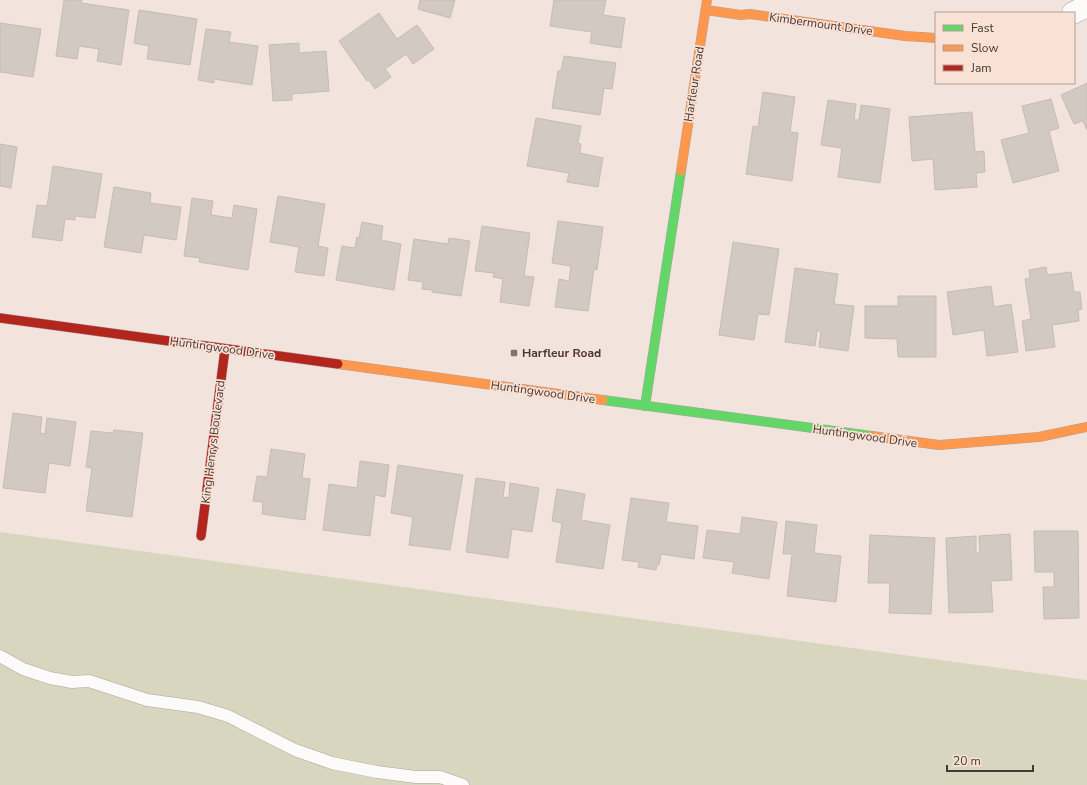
<svg xmlns="http://www.w3.org/2000/svg" width="1087" height="785" font-family="'Nunito Sans',sans-serif">
<style>
.green{fill:#d8d6bf}
.building{fill:#d3c9c3;stroke:#c5bcb5}
.lines{fill:none;stroke-linecap:round;stroke-linejoin:round}
.lane-casing{stroke:#ada39d;stroke-width:13}
.street-casing{stroke:#ada39d;stroke-width:23}
.fast-casing{stroke:#ada39d;stroke-width:10}
.slow-casing{stroke:#ada39d;stroke-width:10}
.jam-casing{stroke:#ada39d;stroke-width:10}
.lane{stroke:#fdfbfa;stroke-width:12}
.street{stroke:#fdfbfa;stroke-width:22}
.fast{stroke:#63d668;stroke-width:9}
.slow{stroke:#ff974d;stroke-width:9}
.jam{stroke:#b3261e;stroke-width:9}
.poi-dot{fill:#807570;stroke:#fae1d5;stroke-width:1.5}
.labels{text-anchor:middle;dominant-baseline:central;stroke-width:3.5;stroke-linejoin:round;paint-order:stroke}
.street-label{font-size:12px;fill:#433935;stroke:#fae1d5}
.poi-label{font-size:12px;font-weight:bold;fill:#433935;stroke:#fae1d5;text-anchor:start}
</style>
<rect width="100%" height="100%" fill="#f2e4dd"/>
<!-- green -->
<path class="green" d="M 0,532 L 1087,680 L 1087,785 L 0,785 Z"/>
<!-- building -->
<g class="building">
<path d="M 64,0 L 82,0 L 81,3 L 129,10 L 121,65 L 97,61 L 99,49 L 79,46 L 77,59 L 56,56 Z"/>
<path d="M 420,0 L 455,0 L 450,18 L 418,9 Z"/>
<path d="M 554,0 L 606,0 L 603,15 L 625,18 L 621,48 L 590,43 L 592,32 L 550,26 Z"/>
<path d="M 139,10 L 197,19 L 190,65 L 147,59 L 149,46 L 134,43 Z"/>
<path d="M 379,13 L 397,39 L 417,25 L 434,49 L 413,64 L 406,54 L 385,69 L 391,77 L 375,89 L 369,80 L 367,81 L 339,41 Z"/>
<path d="M 0,23 L 41,29 L 33,77 L 0,72 Z"/>
<path d="M 206,29 L 231,32 L 229,42 L 258,46 L 252,85 L 214,79 L 214,83 L 198,80 Z"/>
<path d="M 299,43 L 299,53 L 326,51 L 329,91 L 292,94 L 292,100 L 273,101 L 269,45 Z"/>
<path d="M 564,56 L 616,63 L 612,89 L 604,88 L 600,115 L 552,108 L 558,71 L 561,71 Z"/>
<path d="M 1087,83 L 1087,130 L 1083,121 L 1074,124 L 1061,95 Z"/>
<path d="M 763,92 L 795,97 L 790,132 L 798,133 L 792,181 L 746,174 L 753,126 L 758,127 Z"/>
<path d="M 1051,99 L 1059,128 L 1049,131 L 1059,171 L 1013,183 L 1001,140 L 1029,133 L 1022,106 Z"/>
<path d="M 828,100 L 856,104 L 854,120 L 859,120 L 861,105 L 890,109 L 880,183 L 838,177 L 842,148 L 821,145 Z"/>
<path d="M 972,112 L 975,152 L 984,151 L 985,172 L 976,173 L 977,187 L 935,190 L 933,159 L 912,161 L 909,117 Z"/>
<path d="M 536,118 L 581,126 L 578,143 L 581,144 L 580,153 L 603,158 L 598,187 L 567,182 L 569,173 L 527,166 Z"/>
<path d="M 0,144 L 17,147 L 11,188 L 0,186 Z"/>
<path d="M 53,166 L 102,174 L 95,218 L 75,216 L 75,220 L 65,219 L 62,241 L 32,237 L 37,205 L 47,206 Z"/>
<path d="M 114,187 L 151,193 L 150,203 L 181,207 L 176,240 L 144,235 L 141,253 L 104,247 Z"/>
<path d="M 278,196 L 325,204 L 318,246 L 328,248 L 324,276 L 295,272 L 299,247 L 270,242 Z"/>
<path d="M 192,198 L 213,201 L 211,215 L 232,218 L 234,205 L 257,209 L 248,270 L 199,262 L 200,258 L 184,256 Z"/>
<path d="M 558,221 L 603,227 L 597,270 L 594,269 L 588,311 L 555,307 L 559,279 L 569,281 L 571,266 L 552,263 Z"/>
<path d="M 362,222 L 383,226 L 381,240 L 401,244 L 394,290 L 336,280 L 342,246 L 355,248 L 357,237 L 359,238 Z"/>
<path d="M 482,226 L 530,233 L 524,276 L 534,277 L 529,306 L 500,302 L 503,279 L 493,277 L 494,273 L 475,271 Z"/>
<path d="M 449,238 L 470,241 L 461,296 L 432,292 L 432,290 L 422,289 L 423,282 L 408,280 L 414,239 L 448,244 Z"/>
<path d="M 733,242 L 779,249 L 769,315 L 758,314 L 754,340 L 719,335 Z"/>
<path d="M 1046,267 L 1047,275 L 1071,272 L 1074,292 L 1080,292 L 1082,309 L 1078,310 L 1079,321 L 1052,325 L 1055,347 L 1026,351 L 1022,321 L 1031,319 L 1025,279 L 1030,278 L 1029,270 Z"/>
<path d="M 795,268 L 838,274 L 834,304 L 854,306 L 848,351 L 819,347 L 821,331 L 817,331 L 815,346 L 785,342 Z"/>
<path d="M 991,286 L 994,307 L 1011,304 L 1018,352 L 987,356 L 984,330 L 953,335 L 947,292 Z"/>
<path d="M 898,296 L 936,296 L 936,357 L 898,357 L 897,339 L 865,338 L 865,306 L 898,306 Z"/>
<path d="M 13,413 L 42,417 L 40,433 L 45,434 L 47,418 L 76,422 L 70,466 L 49,463 L 45,493 L 3,488 Z"/>
<path d="M 114,430 L 143,433 L 132,517 L 86,511 L 92,468 L 86,467 L 91,431 L 113,433 Z"/>
<path d="M 271,449 L 305,454 L 302,478 L 310,479 L 305,520 L 262,514 L 263,502 L 253,501 L 257,476 L 267,477 Z"/>
<path d="M 360,461 L 389,465 L 385,497 L 375,495 L 370,536 L 323,530 L 329,484 L 357,488 Z"/>
<path d="M 398,465 L 463,475 L 450,550 L 409,545 L 413,517 L 391,513 Z"/>
<path d="M 476,478 L 505,482 L 503,497 L 509,498 L 510,483 L 539,488 L 532,532 L 512,529 L 508,558 L 466,552 Z"/>
<path d="M 557,489 L 585,494 L 581,520 L 610,525 L 603,569 L 556,562 L 562,523 L 552,521 Z"/>
<path d="M 631,498 L 669,503 L 666,522 L 698,526 L 694,559 L 661,554 L 659,565 L 657,565 L 656,570 L 638,567 L 639,562 L 622,560 Z"/>
<path d="M 742,517 L 777,522 L 769,579 L 732,573 L 734,562 L 703,558 L 707,530 L 740,534 Z"/>
<path d="M 786,521 L 817,525 L 814,553 L 841,556 L 836,602 L 787,596 L 792,554 L 783,554 Z"/>
<path d="M 1034,531 L 1078,531 L 1079,618 L 1044,619 L 1043,587 L 1054,587 L 1054,572 L 1035,572 Z"/>
<path d="M 1010,534 L 1012,580 L 991,581 L 993,612 L 949,613 L 946,538 L 976,536 L 976,553 L 980,553 L 979,536 Z"/>
<path d="M 870,535 L 935,538 L 931,614 L 889,613 L 890,583 L 868,583 Z"/>
</g>
<g class="lines">
<!-- lane casing -->
<g class="lane-casing">
<path id="lane" d="M 0,656 L 23,669 L 50,678 L 72,682 L 89,681 L 147,700 L 198,707 L 228,716 L 295,750 L 332,763 L 377,772 L 416,777 L 440,777 L 463,785"/>
</g>
<!-- street casing -->
<g class="street-casing">
<path id="street" d="M 1073,13 L 1087,6"/>
</g>
<!-- fast casing -->
<g class="fast-casing">
<g id="fast">
<path d="M 603,400 L 872,436"/>
<path d="M 645,406 L 681,171"/>
</g>
</g>
<!-- slow casing -->
<g class="slow-casing">
<g id="slow">
<path d="M 706,10 L 741,15 L 750,14 L 905,36 L 936,38"/>
<path d="M 681,171 L 707,0"/>
<path d="M 338,364 L 603,400"/>
<path d="M 872,436 L 939,445 L 1039,437 L 1087,427"/>
</g>
</g>
<!-- jam casing -->
<g class="jam-casing">
<g id="jam">
<path d="M 0,318 L 338,364"/>
<path d="M 201,536 L 225,349"/>
</g>
</g>
<!-- lane -->
<use href="#lane" class="lane"/>
<!-- street -->
<use href="#street" class="street"/>
<!-- fast -->
<use href="#fast" class="fast"/>
<!-- slow -->
<use href="#slow" class="slow"/>
<!-- jam -->
<use href="#jam" class="jam"/>
</g>
<!-- markers -->
<rect class="poi-dot" x="510" y="349" width="8" height="8" rx="2"/>
<g class="labels">
<!-- street labels -->
<g class="street-label">
<text transform="translate(821 24) rotate(8)">Kimbermount Drive</text>
<text transform="translate(694 84) rotate(-81)">Harfleur Road</text>
<text transform="translate(222 348) rotate(8)">Huntingwood Drive</text>
<text transform="translate(543 392) rotate(8)">Huntingwood Drive</text>
<text transform="translate(865 436) rotate(8)">Huntingwood Drive</text>
<text transform="translate(213 442) rotate(-83)">King Henrys Boulevard</text>
</g>
<!-- poi labels -->
<g class="poi-label">
<text x="522" y="353">Harfleur Road</text>
</g>
</g>
<!-- legend -->
<rect x="935" y="12" width="140" height="72" fill="#fae1d5" stroke="#b19e95"/>
<rect x="943" y="25" width="20" height="6" fill="#63d668" stroke="#b19e95"/>
<text x="971" y="32" font-size="12" fill="#433935">Fast</text>
<rect x="943" y="45" width="20" height="6" fill="#ff974d" stroke="#b19e95"/>
<text x="971" y="52" font-size="12" fill="#433935">Slow</text>
<rect x="943" y="65" width="20" height="6" fill="#b3261e" stroke="#b19e95"/>
<text x="971" y="72" font-size="12" fill="#433935">Jam</text>
<!-- scale -->
<path d="M947 765v6h86v-6" fill="none" stroke="#433935" stroke-width="2"/>
<text x="953" y="765" font-size="12" fill="#433935" stroke="#fae1d5" stroke-width="3" paint-order="stroke">20 m</text>
</svg>
